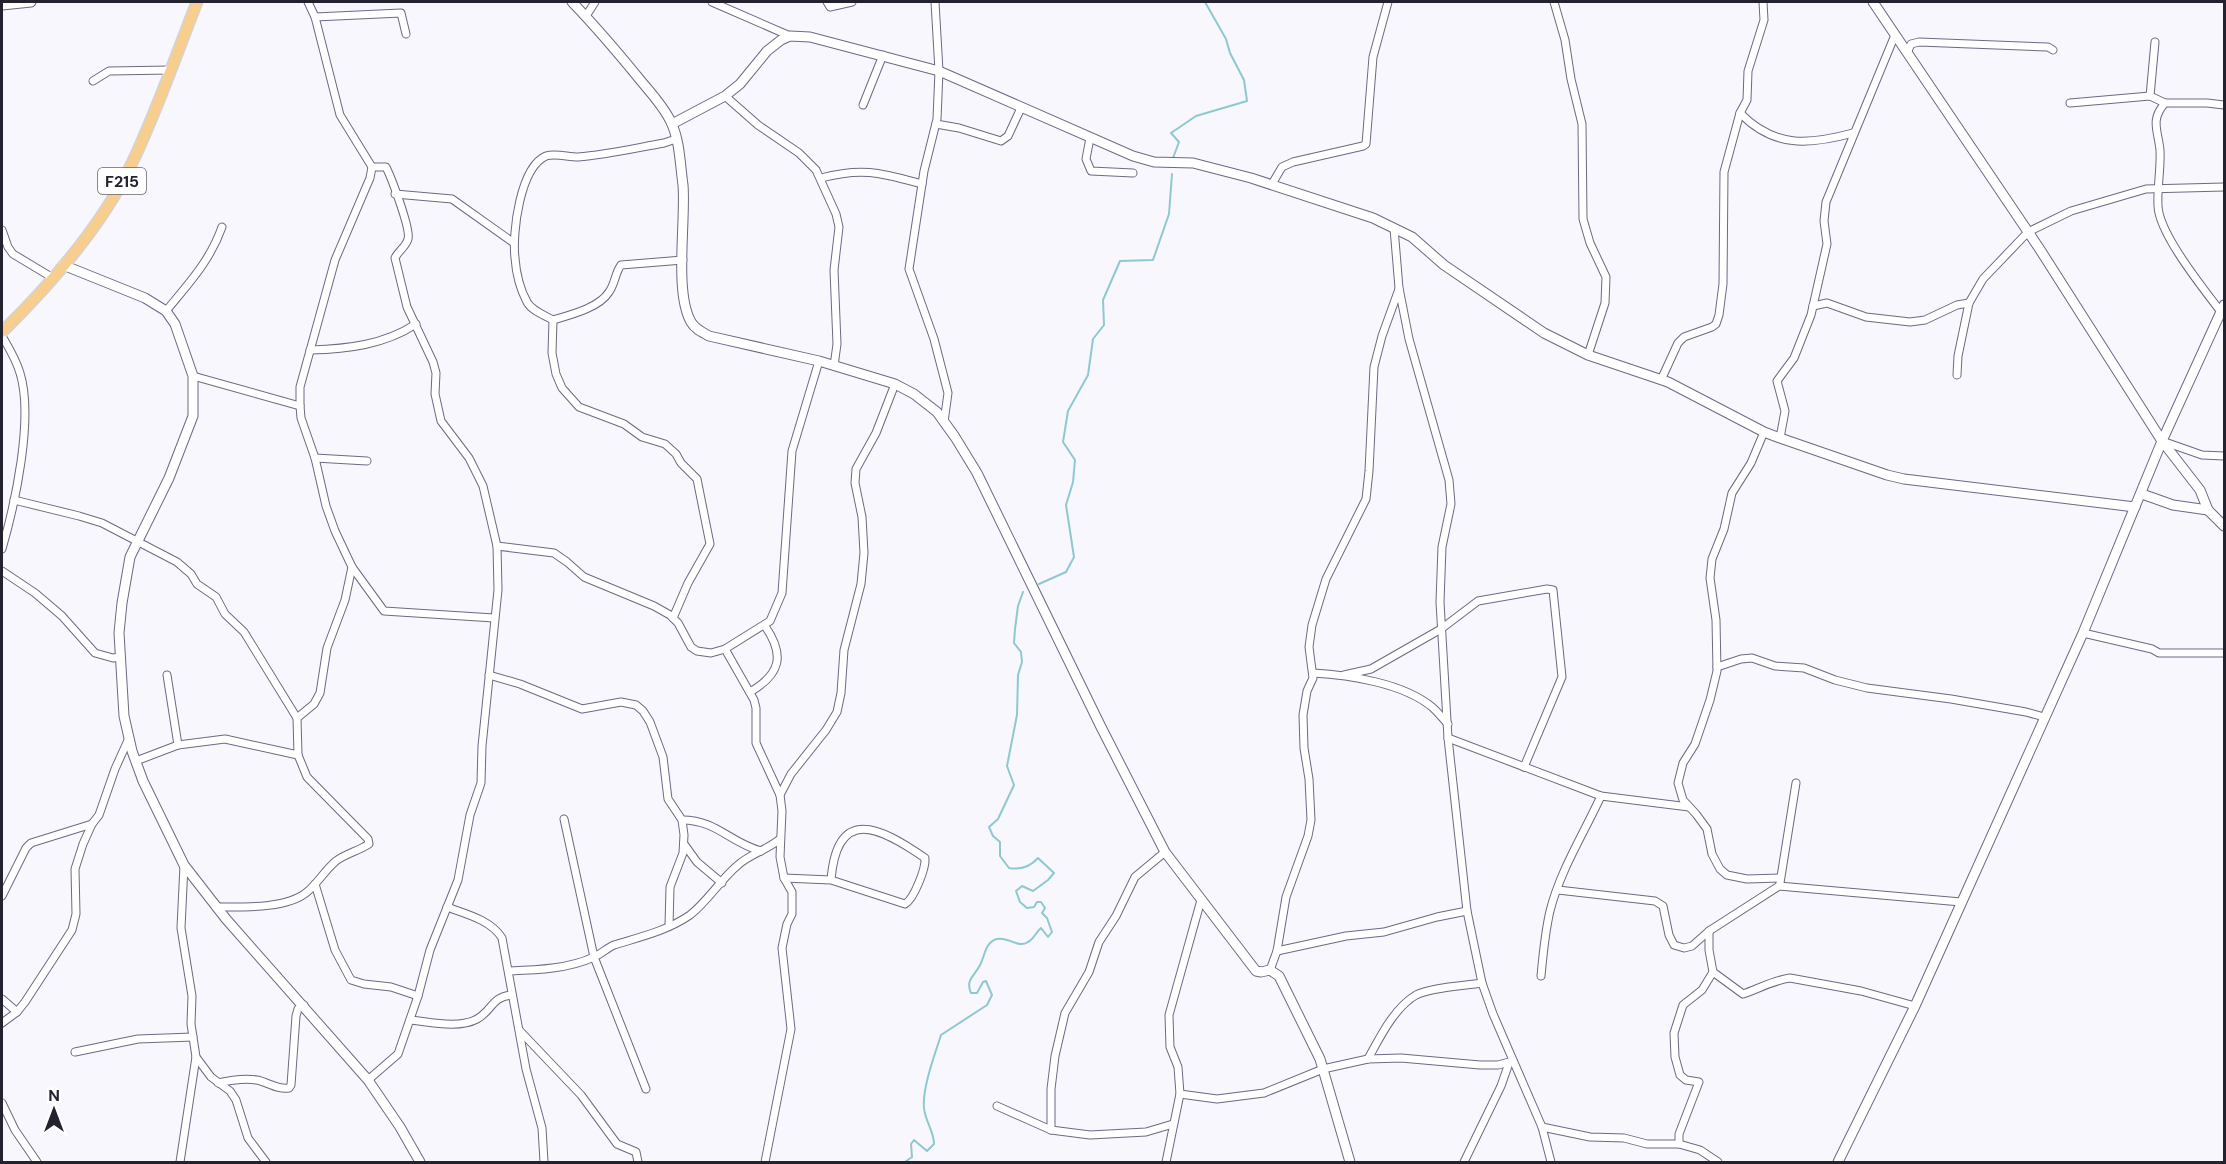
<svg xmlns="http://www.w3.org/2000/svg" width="2226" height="1164" font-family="'DM Sans',sans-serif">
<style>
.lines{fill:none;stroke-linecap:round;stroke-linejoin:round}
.stream{stroke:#8dc9ce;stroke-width:2}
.street-casing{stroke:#6c6984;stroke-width:9}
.secondary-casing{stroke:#6c6984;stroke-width:11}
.primary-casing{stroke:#d3d3d5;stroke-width:13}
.street{stroke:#fff;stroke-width:7}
.secondary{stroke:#fff;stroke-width:9}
.primary{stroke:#f7ce8d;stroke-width:10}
.labels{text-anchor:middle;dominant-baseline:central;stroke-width:4.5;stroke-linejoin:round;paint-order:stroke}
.shield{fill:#fff;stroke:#66646d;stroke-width:1.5}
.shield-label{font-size:16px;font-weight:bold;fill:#24222e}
</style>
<rect width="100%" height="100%" fill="#f8f7fd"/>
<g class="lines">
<!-- stream -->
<g class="stream">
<path d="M 1173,158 L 1179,142 L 1171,133 L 1196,116 L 1247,101 L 1244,80 L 1230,53 L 1226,39 L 1205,2"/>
<path d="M 1039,584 L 1066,572 L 1074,557 L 1066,505 L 1073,482 L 1075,460 L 1063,442 L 1068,411 L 1088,375 L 1093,339 L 1104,325 L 1103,300 L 1120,261 L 1153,260 L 1169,214 L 1172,174"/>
<path d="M 905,1162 L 912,1157 L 911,1144 L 914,1140 L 927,1151 L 934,1144 C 934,1131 925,1121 924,1108 C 922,1088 935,1054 941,1035 L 987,1005 L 992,995 L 986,981 L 983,982 L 977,993 L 971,993 C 965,979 975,976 980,965 C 985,956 985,942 997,939 C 1008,936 1018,949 1028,942 C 1034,939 1036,932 1041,928 L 1048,937 L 1052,932 L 1047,918 L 1042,913 L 1045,908 L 1041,902 L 1037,902 L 1034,907 L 1027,908 L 1020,902 L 1016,891 L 1022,886 L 1033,891 L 1048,880 L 1054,873 L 1038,858 C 1030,867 1021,870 1009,868 L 1000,856 L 1000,842 L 993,836 L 989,827 L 998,819 L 1014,785 L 1007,766 L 1017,715 L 1018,675 L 1022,662 L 1021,652 L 1014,643 L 1015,629 L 1018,606 L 1023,592"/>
</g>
<!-- street casing -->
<g class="street-casing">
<g id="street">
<path d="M 308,2 L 315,17 L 340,115 L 372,167 L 370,178 L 335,260 L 300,387 L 300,406 L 301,418 L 315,458 L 326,506 L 335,531 L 352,567 L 384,611 L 494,618"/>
<path d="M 712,2 L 790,36"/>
<path d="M 827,2 L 830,7 L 852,2"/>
<path d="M 935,2 L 939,71 L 937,119 L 924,171 L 909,269 L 934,339 L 948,393 L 944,422"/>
<path d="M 1554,2 L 1565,40 L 1571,79 L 1582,124 L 1583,219 L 1590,243 L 1606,277 L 1605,303 L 1588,355"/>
<path d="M 586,16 L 595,2"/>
<path d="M 315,17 L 401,13 L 406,34"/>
<path d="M 1907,53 L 1911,44 L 1919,42 L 2048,47 L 2053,50"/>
<path d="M 93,81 L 109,71 L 170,70"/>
<path d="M 725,96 L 758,125 L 799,153 L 816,170 L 836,214 L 839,227 L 834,270 L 837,344 L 834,366"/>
<path d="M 2150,96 L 2155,42"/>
<path d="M 2070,103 L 2150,96 L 2165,103 L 2207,103 L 2224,105"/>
<path d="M 2165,103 C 2150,120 2158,130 2160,150 C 2161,169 2157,187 2158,206 C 2159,234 2203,288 2221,312"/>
<path d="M 863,105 L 883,55"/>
<path d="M 1740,113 C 1774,148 1809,145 1853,133"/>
<path d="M 936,124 L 959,128 L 1001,141 L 1008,136 L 1021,108"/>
<path d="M 1090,138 L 1086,159 L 1091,171 L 1133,173"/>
<path d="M 676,139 L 664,143 C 636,148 606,155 578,157 C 568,157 555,153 546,156 C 520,167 512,233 515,258 C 516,272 520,289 527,302 C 532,311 544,315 553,320 C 570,315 599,308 609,292 C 615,284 615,273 621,265 L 683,260"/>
<path d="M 821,178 C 863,167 881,173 922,184"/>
<path d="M 1272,184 L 1282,167 L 1293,162 L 1363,146 L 1366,144 L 1373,57 L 1388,2"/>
<path d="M 395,194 L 452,199 L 514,243"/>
<path d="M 1394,228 L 1399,288 L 1409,339 L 1449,480 L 1451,504 L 1442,547 L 1440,602 L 1448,738 L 1467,911 L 1482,983 L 1493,1014 L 1542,1127 L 1551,1162"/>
<path d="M 2,230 L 8,247 L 13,254 L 53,278"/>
<path d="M 1813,306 L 1827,303 L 1866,317 L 1910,322 L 1925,320 L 1957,305 L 1969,303"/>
<path d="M 166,311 C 189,283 210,261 222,227"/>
<path d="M 553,320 L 552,353 L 556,374 L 562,388 L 579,407 L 624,424 L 642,437 L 665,444 L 676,454 L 681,463 L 697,479 L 710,544 L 688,583 L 673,618"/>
<path d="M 2,336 C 9,348 16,359 20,373 C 34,418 15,504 2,549"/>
<path d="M 310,350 C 347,349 384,345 416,324"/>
<path d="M 1957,375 L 1958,356 L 1969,303 L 1983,279 L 2028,232 L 2071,211 L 2146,189 L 2224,187"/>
<path d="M 193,376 L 300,406"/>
<path d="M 1661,380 L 1678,343 L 1684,337 L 1712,327 L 1716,324 L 1719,315 L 1723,284 L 1724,172 L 1740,113 L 1747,100 L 1748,71 L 1764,20 L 1763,2"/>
<path d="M 1764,432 L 1751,463 L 1732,493 L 1724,529 L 1712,559 L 1710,578 L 1716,620 L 1717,671 L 1710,700 L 1695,744 L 1683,763 L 1678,783 L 1683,800 L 1696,814 L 1707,829 L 1712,854 L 1720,869 L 1727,875 L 1747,879 L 1780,878"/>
<path d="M 1780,438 L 1785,411 L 1777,381 L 1794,358 L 1811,315 L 1827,244 L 1824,221 L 1826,202 L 1895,35"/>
<path d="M 2162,441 L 2202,455 L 2224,456"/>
<path d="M 315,458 L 367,461"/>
<path d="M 14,500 L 79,516 L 102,523 L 177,562 L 191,574 L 197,584 L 216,597 L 225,614 L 244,632 L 297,718 L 298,755 L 307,777 L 368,839 L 369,844 C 358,851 345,854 336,861 C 325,870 318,883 307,892 C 287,909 242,907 217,907"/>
<path d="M 497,546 L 554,553 L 567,562 L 584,577 L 654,606 L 670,615 L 678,623 L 691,647 L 697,651 L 711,653 L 725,649 L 770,621 L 782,593 L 792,451 L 819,361"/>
<path d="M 2,571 L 35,593 L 62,616 L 95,653 L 113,658 L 120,657"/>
<path d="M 2083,633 L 2152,649 L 2159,653 L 2224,653"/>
<path d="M 725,649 L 754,700 L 756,708 L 756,743 L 780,795 L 782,811 L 780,857 L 784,878 L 792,892 L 792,914 L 787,924 L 782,948 L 791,1029 L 765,1162"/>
<path d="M 1717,667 L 1741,659 L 1752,658 L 1775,666 L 1804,668 L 1835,680 L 1867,688 L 1951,699 L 2026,712 L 2044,717"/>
<path d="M 1313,673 C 1349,675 1403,683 1432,707 C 1438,712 1443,719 1448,724"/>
<path d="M 167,675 L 178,745"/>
<path d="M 489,675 L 520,684 L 582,709 L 621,702 L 636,705 L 643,711 L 650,722 L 663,757 L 668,799 L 682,820 L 684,835 L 683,853 L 670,887 L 669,926"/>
<path d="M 1344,675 L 1371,669 L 1441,629 L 1478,601 L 1547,589 L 1553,590 L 1562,677 L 1524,767"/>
<path d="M 750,692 C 781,674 785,655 765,626"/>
<path d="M 297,718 L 314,704 L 320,693 L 327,648 L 345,600 L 352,567"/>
<path d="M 1448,738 L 1601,796 L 1689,807"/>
<path d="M 136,761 L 178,745 L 225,739 L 298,755"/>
<path d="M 780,795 L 791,774 L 826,730 L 837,712 L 841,693 L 844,650 L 861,584 L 864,553 L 862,517 L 855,483 L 856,469 L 876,433 L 895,384"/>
<path d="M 564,819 L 594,957 L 646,1089"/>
<path d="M 682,820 C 717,820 730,843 761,851"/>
<path d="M 684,844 L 697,862 L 722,883"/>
<path d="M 784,878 L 831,880 L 905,904 C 914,899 926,868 925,858 C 880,827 837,805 831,880"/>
<path d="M 1780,883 L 1796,783"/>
<path d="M 315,884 L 335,950 L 351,980 L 364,984 L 391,987 L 418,996"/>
<path d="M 1558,890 L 1655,901 L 1663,906 L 1669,935 L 1674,945 L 1684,948 L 1692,946 L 1709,931 L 1779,886 L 1961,902"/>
<path d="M 2,896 L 26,848 L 31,843 L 92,824"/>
<path d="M 447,907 C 466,914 491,920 502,938 L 526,1069 L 542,1128 L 544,1162"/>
<path d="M 1709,931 L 1709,950 L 1713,972 L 1743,994 C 1758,989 1774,980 1790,978 L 1861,991 L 1915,1006"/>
<path d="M 1277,951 L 1346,936 L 1384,932 L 1437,917 L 1467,911"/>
<path d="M 1270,970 L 1277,951 L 1286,897 L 1308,836 L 1311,820 L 1309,779 L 1304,748 L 1303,715 L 1307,691 L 1313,678 L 1309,647 L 1312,625 L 1326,579 L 1366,499 L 1369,471 L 1374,367 L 1382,336 L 1399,289"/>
<path d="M 509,971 C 537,970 568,969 594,957 C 601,954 607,948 614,945 C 640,937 667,931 690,915 C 708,901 720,880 738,865 C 750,854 767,850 780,839"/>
<path d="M 1541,976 C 1543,954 1545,932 1550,911 C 1560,871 1584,833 1601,796"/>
<path d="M 2,999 L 17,1012"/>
<path d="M 410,1020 C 430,1022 459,1029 477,1019 C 492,1011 492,996 512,995"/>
<path d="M 2,1023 L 17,1012 L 25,1002 L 72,930 L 76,914 L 75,869 L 83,844 L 92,824 L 99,815 L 115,769 L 129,738"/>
<path d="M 520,1031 L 581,1095 L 617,1144 L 636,1152 L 638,1162"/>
<path d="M 75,1052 L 138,1039 L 193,1037"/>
<path d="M 196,1057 L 211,1077 L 230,1091 L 236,1100 L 248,1138 L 266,1162"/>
<path d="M 1368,1059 C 1380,1037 1394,1008 1416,995 C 1432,987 1463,986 1482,983"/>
<path d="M 368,1080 L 398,1054 L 418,996 L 430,950 L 458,880 L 470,815 L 481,783 L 482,746 L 498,590 L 497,546 L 483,486 L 469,458 L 441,421 L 435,394 L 436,373 L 433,362 L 407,307 L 395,258 C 398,251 406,247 408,239 C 411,229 391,177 386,167 L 372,167"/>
<path d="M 218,1083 C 231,1080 243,1078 257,1080 C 267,1082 278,1090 289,1088 L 291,1085 L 296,1016 L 298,1009 L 304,1005"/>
<path d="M 1180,1094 L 1217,1099 L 1264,1093 L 1323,1069 L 1368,1059 L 1401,1058 L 1480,1065 L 1498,1065 L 1513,1061"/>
<path d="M 2,1103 L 15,1130 L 37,1162"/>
<path d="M 997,1106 L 1051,1130 L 1090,1135 L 1146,1132 L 1173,1124"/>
<path d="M 1542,1127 L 1590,1137 L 1624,1138 L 1647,1144 L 1679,1144 L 1700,1150 L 1718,1162"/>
<path d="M 1051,1130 L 1051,1089 L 1055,1056 L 1065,1013 L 1089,972 L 1099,942 L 1116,916 L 1135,877 L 1165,852"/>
<path d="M 1679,1144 L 1679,1134 L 1699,1082 L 1686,1080 L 1680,1075 L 1675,1057 L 1674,1033 L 1683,1005 L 1702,990 L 1713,972"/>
<path d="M 180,1162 L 196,1057 L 191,1024 L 192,996 L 181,928 L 184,865"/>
<path d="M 1166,1162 L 1180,1094 L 1178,1067 L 1170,1047 L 1169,1015 L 1201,900"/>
<path d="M 1464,1162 L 1501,1086 L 1509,1063"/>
</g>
</g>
<!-- secondary casing -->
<g class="secondary-casing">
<g id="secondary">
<path d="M 572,2 C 596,27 619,54 641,81 C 652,94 664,107 671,122 C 680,141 680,164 683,185 C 686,221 674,292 691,322 C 695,329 702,332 709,336 L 819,361 L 895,384 L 914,394 L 937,412 L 955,437 L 977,473 L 1101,727 L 1165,852 L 1256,971 L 1261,972 L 1270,970 L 1279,976 L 1320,1059 L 1350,1162"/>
<path d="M 1873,2 L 2039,248 L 2162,441 L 2200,490 L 2208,510 L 2224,526"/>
<path d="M 2,5 L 31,2"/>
<path d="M 672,124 L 725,96 L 740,84 L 767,51 L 781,40 L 790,36 L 810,37 L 939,71 L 1133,156 L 1154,162 L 1193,163 L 1251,178 L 1373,218 L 1412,237 L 1444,265 L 1544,333 L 1588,355 L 1668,382 L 1764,432 L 1780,438 L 1887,475 L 1904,479 L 2135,507"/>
<path d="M 63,265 L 145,298 L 166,311 L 175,324 L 193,376 L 193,416 L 169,478 L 130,557 L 122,603 L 119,633 L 124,716 L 132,751 L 143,781 L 184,865 L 226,919 L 368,1080 L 400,1127 L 420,1162"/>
<path d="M 2142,494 L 2173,505 L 2208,510"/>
<path d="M 1838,1162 L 1915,1006 L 2083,633 L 2162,441 L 2224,305"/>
</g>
</g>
<!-- primary casing -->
<g class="primary-casing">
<path id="primary" d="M 2,332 C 50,285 103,224 132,163 C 157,111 176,55 197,2"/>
</g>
<!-- street -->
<use href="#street" class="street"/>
<!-- secondary -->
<use href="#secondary" class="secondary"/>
<!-- primary -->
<use href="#primary" class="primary"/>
</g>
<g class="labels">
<!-- shield labels -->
<rect class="shield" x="98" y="168" width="48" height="26" rx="4.5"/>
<g class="shield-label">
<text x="122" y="181">F215</text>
</g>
</g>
<!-- border -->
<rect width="2226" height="1164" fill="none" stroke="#24222e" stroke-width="6"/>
<!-- north arrow -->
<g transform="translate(54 1110)" stroke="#ffffff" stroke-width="4.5" paint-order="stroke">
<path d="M0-4.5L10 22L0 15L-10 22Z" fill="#24222e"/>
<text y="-9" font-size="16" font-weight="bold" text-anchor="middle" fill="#24222e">N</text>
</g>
</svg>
